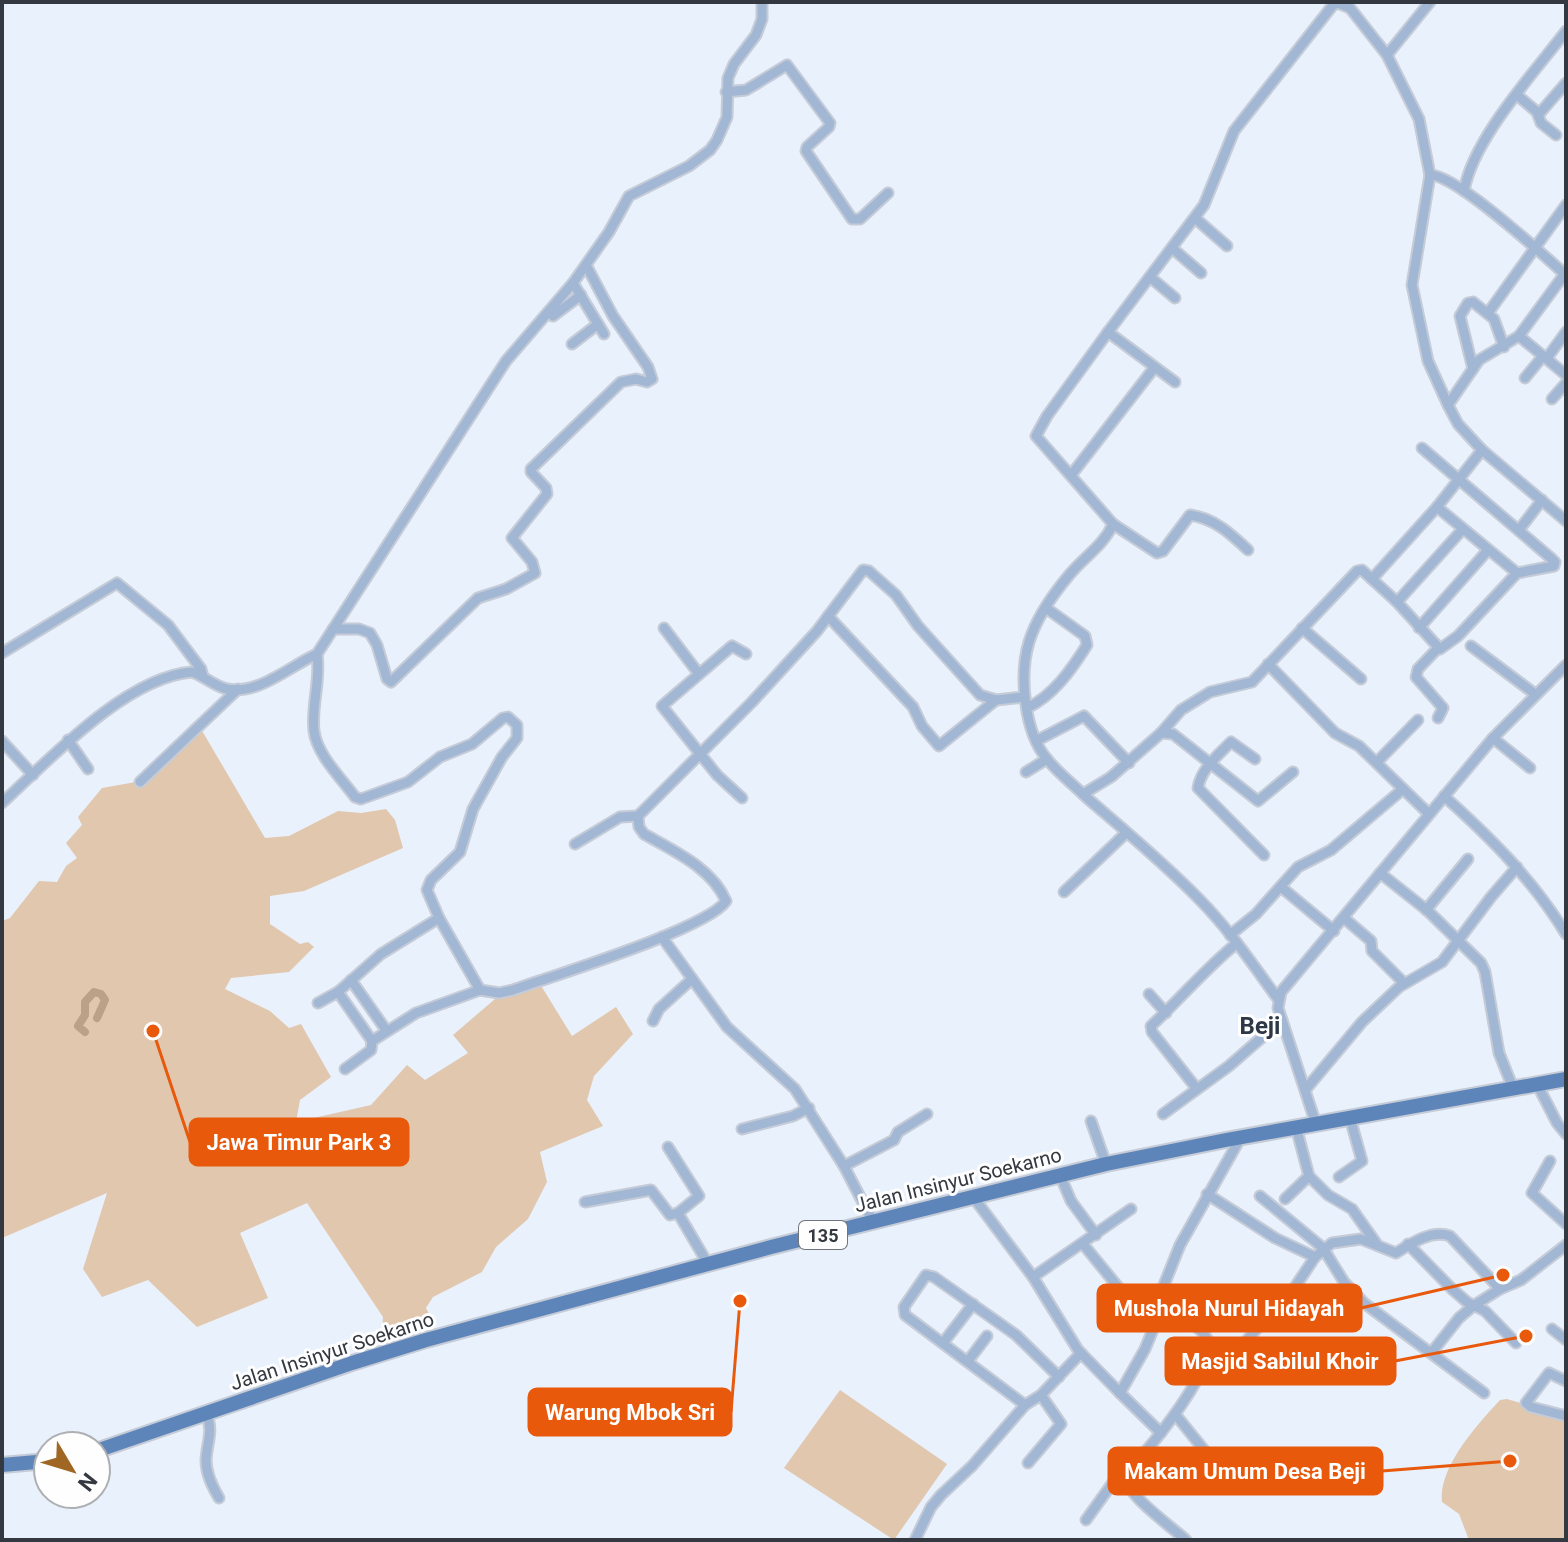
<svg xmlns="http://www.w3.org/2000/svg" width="1568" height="1542" font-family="Roboto,sans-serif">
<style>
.green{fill:#e1c7ad}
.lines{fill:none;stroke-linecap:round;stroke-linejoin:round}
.canal{stroke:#bba188;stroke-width:8}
.street-casing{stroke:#c5ccd7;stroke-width:13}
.primary-casing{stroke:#c5ccd7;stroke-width:18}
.street{stroke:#a2b7d4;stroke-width:9}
.primary{stroke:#5e85b9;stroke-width:14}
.labels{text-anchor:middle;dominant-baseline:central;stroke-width:6;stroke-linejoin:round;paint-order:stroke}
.shield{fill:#fefefe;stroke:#71747a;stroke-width:2}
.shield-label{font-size:18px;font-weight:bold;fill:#343941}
.street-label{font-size:20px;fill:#343941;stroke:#fefefe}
.quarter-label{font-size:24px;font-weight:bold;fill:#2d3847;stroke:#fefefe}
.leader{fill:none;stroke:#e8590c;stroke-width:3}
.callout-dot{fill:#e8590c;stroke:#fefefe;stroke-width:3}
.callout{fill:#e8590c;stroke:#e8590c;stroke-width:3}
.callout-label{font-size:22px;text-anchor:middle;font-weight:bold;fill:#fff}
</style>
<rect width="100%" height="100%" fill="#e9f1fd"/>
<!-- green -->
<g class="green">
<path d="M 201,729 L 265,838 L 289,836 L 338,811 L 361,813 L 386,809 L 395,820 L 403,848 L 304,891 L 270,896 L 270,924 L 300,944 L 308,942 L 314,947 L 289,972 L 231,978 L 225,989 L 270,1011 L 289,1028 L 301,1024 L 331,1077 L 300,1100 L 296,1122 L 371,1105 L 407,1065 L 425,1080 L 468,1053 L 453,1035 L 495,999 L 540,984 L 572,1036 L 616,1007 L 633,1034 L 594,1076 L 587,1100 L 603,1126 L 540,1152 L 547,1182 L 528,1219 L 496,1247 L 482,1272 L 433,1297 L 426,1308 L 431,1318 L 382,1332 L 383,1317 L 307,1203 L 240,1233 L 268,1298 L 197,1327 L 148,1280 L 102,1297 L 83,1269 L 107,1193 L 2,1238 L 2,921 L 10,918 L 39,881 L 57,882 L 66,866 L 77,858 L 66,843 L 82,825 L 78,817 L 102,788 L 147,780 Z"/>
<path d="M 840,1390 L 947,1464 L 894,1540 L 784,1468 Z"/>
<path d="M 1507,1399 L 1566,1417 L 1566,1540 L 1469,1540 L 1459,1514 L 1442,1502 C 1438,1467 1478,1424 1500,1400 Z"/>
</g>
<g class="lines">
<!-- canal -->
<path class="canal" d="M 85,1032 L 78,1026 L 85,1015 L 85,1002 L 94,992 L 101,994 L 105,1000 L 97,1018"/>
<!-- street casing -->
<g class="street-casing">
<g id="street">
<path d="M 1387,55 L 1430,2"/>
<path d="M 726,92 L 746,90 L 787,65 L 830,123 L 829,127 L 807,147 L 806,151 L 852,219 L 860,219 L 888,193"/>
<path d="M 1517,95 L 1537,112 L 1541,123 L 1556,135"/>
<path d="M 1539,114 L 1566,83"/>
<path d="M 1430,175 C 1457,175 1543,255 1566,275"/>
<path d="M 1464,191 C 1473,139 1533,74 1566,31"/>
<path d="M 1195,218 L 1227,246"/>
<path d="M 1172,248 L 1201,273"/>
<path d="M 1150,277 L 1175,298"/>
<path d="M 573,283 L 604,334"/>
<path d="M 1488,313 L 1566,205"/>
<path d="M 553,316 L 581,295"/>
<path d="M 1108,332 L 1175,382"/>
<path d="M 1519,336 L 1566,375"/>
<path d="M 572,344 L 598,324"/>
<path d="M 1547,358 L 1566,332"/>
<path d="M 1473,369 L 1460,316 L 1468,303 L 1473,302 L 1494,319 L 1504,347"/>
<path d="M 1525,378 L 1543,356"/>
<path d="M 1552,399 L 1566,383"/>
<path d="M 1448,405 L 1479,360 L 1519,336 L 1566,272"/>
<path d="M 1072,474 L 1154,368"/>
<path d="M 1437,507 L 1517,573"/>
<path d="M 1113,524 L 1157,553 L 1163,551 L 1190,515 C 1214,518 1231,534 1248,550"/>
<path d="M 1519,530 L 1542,500"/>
<path d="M 1372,579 L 1437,507 L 1482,450"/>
<path d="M 1397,602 L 1462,530"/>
<path d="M 828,616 L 913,707 L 922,726 L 939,746 L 996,700"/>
<path d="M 664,628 L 699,674"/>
<path d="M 1302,628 L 1361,679"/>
<path d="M 1419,628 L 1488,550"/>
<path d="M 333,629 L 359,629 L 370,633 L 377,645 L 387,679 L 391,682 L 478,598 L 506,589 L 535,573 L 532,562 L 512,538 L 547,494 L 546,488 L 531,472 L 531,469 L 621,382 L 636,379 L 647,382 L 652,379 L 648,367 L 613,316 L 586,265"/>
<path d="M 1471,646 L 1535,694"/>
<path d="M 1438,648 L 1418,669 L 1416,677 L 1443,708 L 1438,718"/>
<path d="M 2,653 L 117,583 L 168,625 L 201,669 L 203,677"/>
<path d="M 317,654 C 321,680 311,706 314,731 C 317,755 342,779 355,797 L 361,799 L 408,782 L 440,757 L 472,744 L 503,718 L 508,717 L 517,725 L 517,738 L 502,757 L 473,809 L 460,852 L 431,880 L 427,890 L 439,918 L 480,990"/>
<path d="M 1268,664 L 1335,733 L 1359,746 L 1429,814"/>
<path d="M 1027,708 C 1053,696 1072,669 1087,645 L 1085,636 L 1046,608"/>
<path d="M 1161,733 L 1181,710 L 1210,692 L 1252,682 L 1357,571 L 1362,570 L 1397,602 L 1440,649 L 1458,636 L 1517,573 L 1554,566 L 1555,562 L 1552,559 L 1422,448"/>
<path d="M 1493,738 L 1530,768"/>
<path d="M 68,740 L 88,769"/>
<path d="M 2,741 L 33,775"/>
<path d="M 1036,741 L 1084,716 L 1129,763"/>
<path d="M 1255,759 L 1231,742 C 1218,755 1201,769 1198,788 L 1264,855"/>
<path d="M 1377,762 L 1418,720"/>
<path d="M 1026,772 L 1047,759"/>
<path d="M 140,782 L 238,689"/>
<path d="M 1083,794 L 1111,777 L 1161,733 L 1173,734 L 1258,801 L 1293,772"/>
<path d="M 1444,796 C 1491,838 1533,880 1566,934"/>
<path d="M 742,798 L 717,775 L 662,706 L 732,646 L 746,654"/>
<path d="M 2,803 C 49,760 126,677 192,672 C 204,676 214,686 227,689 C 259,695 290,666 317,654 L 506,361 L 573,283 L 609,232 L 629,196 L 689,166 L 710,150 L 717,140 L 727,117 L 728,78 L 734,64 L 756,35 L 762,19 L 762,2"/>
<path d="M 575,844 L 620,817 L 638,816"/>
<path d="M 1380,873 L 1428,911 L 1481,963 L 1485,972 L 1499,1053 L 1513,1088"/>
<path d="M 1281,887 L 1334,931"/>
<path d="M 1064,892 L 1126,833"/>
<path d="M 1426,910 L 1468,859"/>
<path d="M 1344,918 L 1371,941 L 1372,951 L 1404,983"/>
<path d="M 1230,935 L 1256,914 L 1298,867 L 1331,850 L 1403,789"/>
<path d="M 662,937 L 727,1027 L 795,1089 L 844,1166 L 873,1222"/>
<path d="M 351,980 L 386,1030"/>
<path d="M 338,992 L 372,1041"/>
<path d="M 1149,994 L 1166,1013"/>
<path d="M 1278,999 C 1253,965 1229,929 1199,899 C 1164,863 1124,830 1086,797 C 1073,784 1058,773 1047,759 C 1024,732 1019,675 1029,642 C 1036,619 1054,593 1070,574 C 1084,557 1104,545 1113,524 L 1036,436 L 1047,416 L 1108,332 L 1204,205 L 1234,131 L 1333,5 L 1338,3 L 1350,8 L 1387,55 L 1419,119 L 1430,175 L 1412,285 L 1428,361 L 1448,405 L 1458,424 L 1482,450 L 1566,521"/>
<path d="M 318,1003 L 338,992 L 381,954 L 439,918"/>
<path d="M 653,1021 L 659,1009 L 692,979"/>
<path d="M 345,1069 L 371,1050 L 372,1041 L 416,1013 L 480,990 L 499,993 L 513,990 C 552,976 707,929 726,901 C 712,868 674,851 644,834 L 639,827 L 638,816 L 752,702 L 817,631 L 863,570 L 869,571 L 896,595 L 918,626 L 980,695 L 996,700 L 1024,697"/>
<path d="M 1537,1084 L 1557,1123 L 1566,1134"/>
<path d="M 1197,1089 L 1152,1032 L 1151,1026 C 1180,999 1206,968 1237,943"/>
<path d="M 1306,1089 L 1362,1022 L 1399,987 L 1442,962 L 1491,897 L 1517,867"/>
<path d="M 1163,1114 L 1229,1066 L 1282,1020"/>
<path d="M 1091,1121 L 1106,1164"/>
<path d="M 1316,1124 L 1278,1008 L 1281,992 L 1493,738 L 1566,665"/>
<path d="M 1296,1127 L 1309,1176 L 1328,1195 L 1352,1209 L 1376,1243"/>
<path d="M 742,1129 L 793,1116 L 809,1108"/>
<path d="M 668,1147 L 699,1196 L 678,1213"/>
<path d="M 1550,1161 L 1532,1193 L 1566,1224"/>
<path d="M 844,1166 L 894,1140 L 898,1132 L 927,1114"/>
<path d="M 1060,1175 L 1071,1201 L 1096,1235"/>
<path d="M 1339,1177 L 1362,1161 L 1350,1118"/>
<path d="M 1207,1194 L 1275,1238 L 1315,1257"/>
<path d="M 1260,1196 L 1323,1248 L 1344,1282 L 1364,1303 L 1484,1393"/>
<path d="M 974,1198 L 1033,1277 L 1078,1350 L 1120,1393"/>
<path d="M 1285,1199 L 1309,1176"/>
<path d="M 585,1202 L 651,1190 L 670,1215 L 678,1213 L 708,1264"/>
<path d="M 1083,1244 L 1123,1293"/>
<path d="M 1408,1244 L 1452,1289 L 1467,1302 L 1485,1311 L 1516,1343"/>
<path d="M 1033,1277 L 1131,1209"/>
<path d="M 1161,1310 C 1182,1319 1209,1326 1210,1351 C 1197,1388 1167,1426 1142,1456 C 1136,1464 1126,1473 1128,1483 C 1131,1498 1174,1529 1186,1540"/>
<path d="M 1552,1329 L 1566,1340"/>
<path d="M 1203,1331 L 1231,1307 L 1240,1302 L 1291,1293 L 1315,1257 L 1332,1243 L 1361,1239 L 1396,1253 C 1410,1244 1432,1229 1450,1236 L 1500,1289"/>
<path d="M 943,1343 L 973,1304"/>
<path d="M 1210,1343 L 1232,1358 L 1265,1319"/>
<path d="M 1432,1352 L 1459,1318 L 1473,1306 L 1500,1289 L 1521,1280 L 1566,1245"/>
<path d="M 968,1361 L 987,1336"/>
<path d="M 1566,1381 L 1549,1373 L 1526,1403 L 1531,1407 L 1566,1416"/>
<path d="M 1025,1405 L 905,1315 L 904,1307 L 926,1275 L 934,1277 L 1016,1335 L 1059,1377"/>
<path d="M 206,1414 C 214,1430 207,1442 206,1460 C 206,1474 212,1486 219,1498"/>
<path d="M 1175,1414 L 1217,1466"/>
<path d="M 1161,1433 L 1120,1393 L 1145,1349 L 1161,1310 L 1162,1290 L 1180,1245 L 1241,1137"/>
<path d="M 1028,1463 L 1061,1424 L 1041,1395"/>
<path d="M 1086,1520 L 1114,1481 L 1127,1481"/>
<path d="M 915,1540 L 931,1507 L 941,1495 L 972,1466 L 1025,1405 L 1041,1395 L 1081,1353"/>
</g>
</g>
<!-- primary casing -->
<g class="primary-casing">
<g id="primary">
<path d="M 96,1451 L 352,1363 L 426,1340 L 771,1247 L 1106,1164 L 1226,1140 L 1566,1079"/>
<path d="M 2,1465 L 48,1461"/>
</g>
</g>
<!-- street -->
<use href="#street" class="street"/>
<!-- primary -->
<use href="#primary" class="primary"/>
</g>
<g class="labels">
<!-- shield labels -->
<rect class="shield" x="799" y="1221" width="48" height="28" rx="6"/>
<g class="shield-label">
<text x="823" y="1235">135</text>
</g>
<!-- street labels -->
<g class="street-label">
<text transform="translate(958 1180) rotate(-14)">Jalan Insinyur Soekarno</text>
<text transform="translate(332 1351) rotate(-18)">Jalan Insinyur Soekarno</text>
</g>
<!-- quarter labels -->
<g class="quarter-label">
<text x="1260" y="1026">Beji</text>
</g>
</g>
<!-- callouts -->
<path class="leader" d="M153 1031L190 1142M1503 1275L1361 1308M1526 1336L1395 1361M740 1301L731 1412M1510 1461L1382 1471"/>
<g class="callout-dot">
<circle cx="153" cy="1031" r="8"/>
<circle cx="1503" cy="1275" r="8"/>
<circle cx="1526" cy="1336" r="8"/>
<circle cx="740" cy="1301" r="8"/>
<circle cx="1510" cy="1461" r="8"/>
</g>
<g class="callout">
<rect x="190" y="1119" width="218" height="46" rx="8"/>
<rect x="1098" y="1285" width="263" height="46" rx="8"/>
<rect x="1166" y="1338" width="229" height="46" rx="8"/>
<rect x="529" y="1389" width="202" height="46" rx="8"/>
<rect x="1109" y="1448" width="273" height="46" rx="8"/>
</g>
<g class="callout-label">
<text x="299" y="1150">Jawa Timur Park 3</text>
<text x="1229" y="1316">Mushola Nurul Hidayah</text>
<text x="1280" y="1369">Masjid Sabilul Khoir</text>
<text x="630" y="1420">Warung Mbok Sri</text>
<text x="1245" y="1479">Makam Umum Desa Beji</text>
</g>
<!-- border -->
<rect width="1568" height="1542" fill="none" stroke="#343941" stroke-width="8"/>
<!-- north arrow -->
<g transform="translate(72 1470) rotate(128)"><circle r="38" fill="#fefefe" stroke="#adafb2" stroke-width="2"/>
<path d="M0-6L14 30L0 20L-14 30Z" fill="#9f6723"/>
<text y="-12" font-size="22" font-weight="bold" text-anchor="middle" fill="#343941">N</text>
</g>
</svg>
